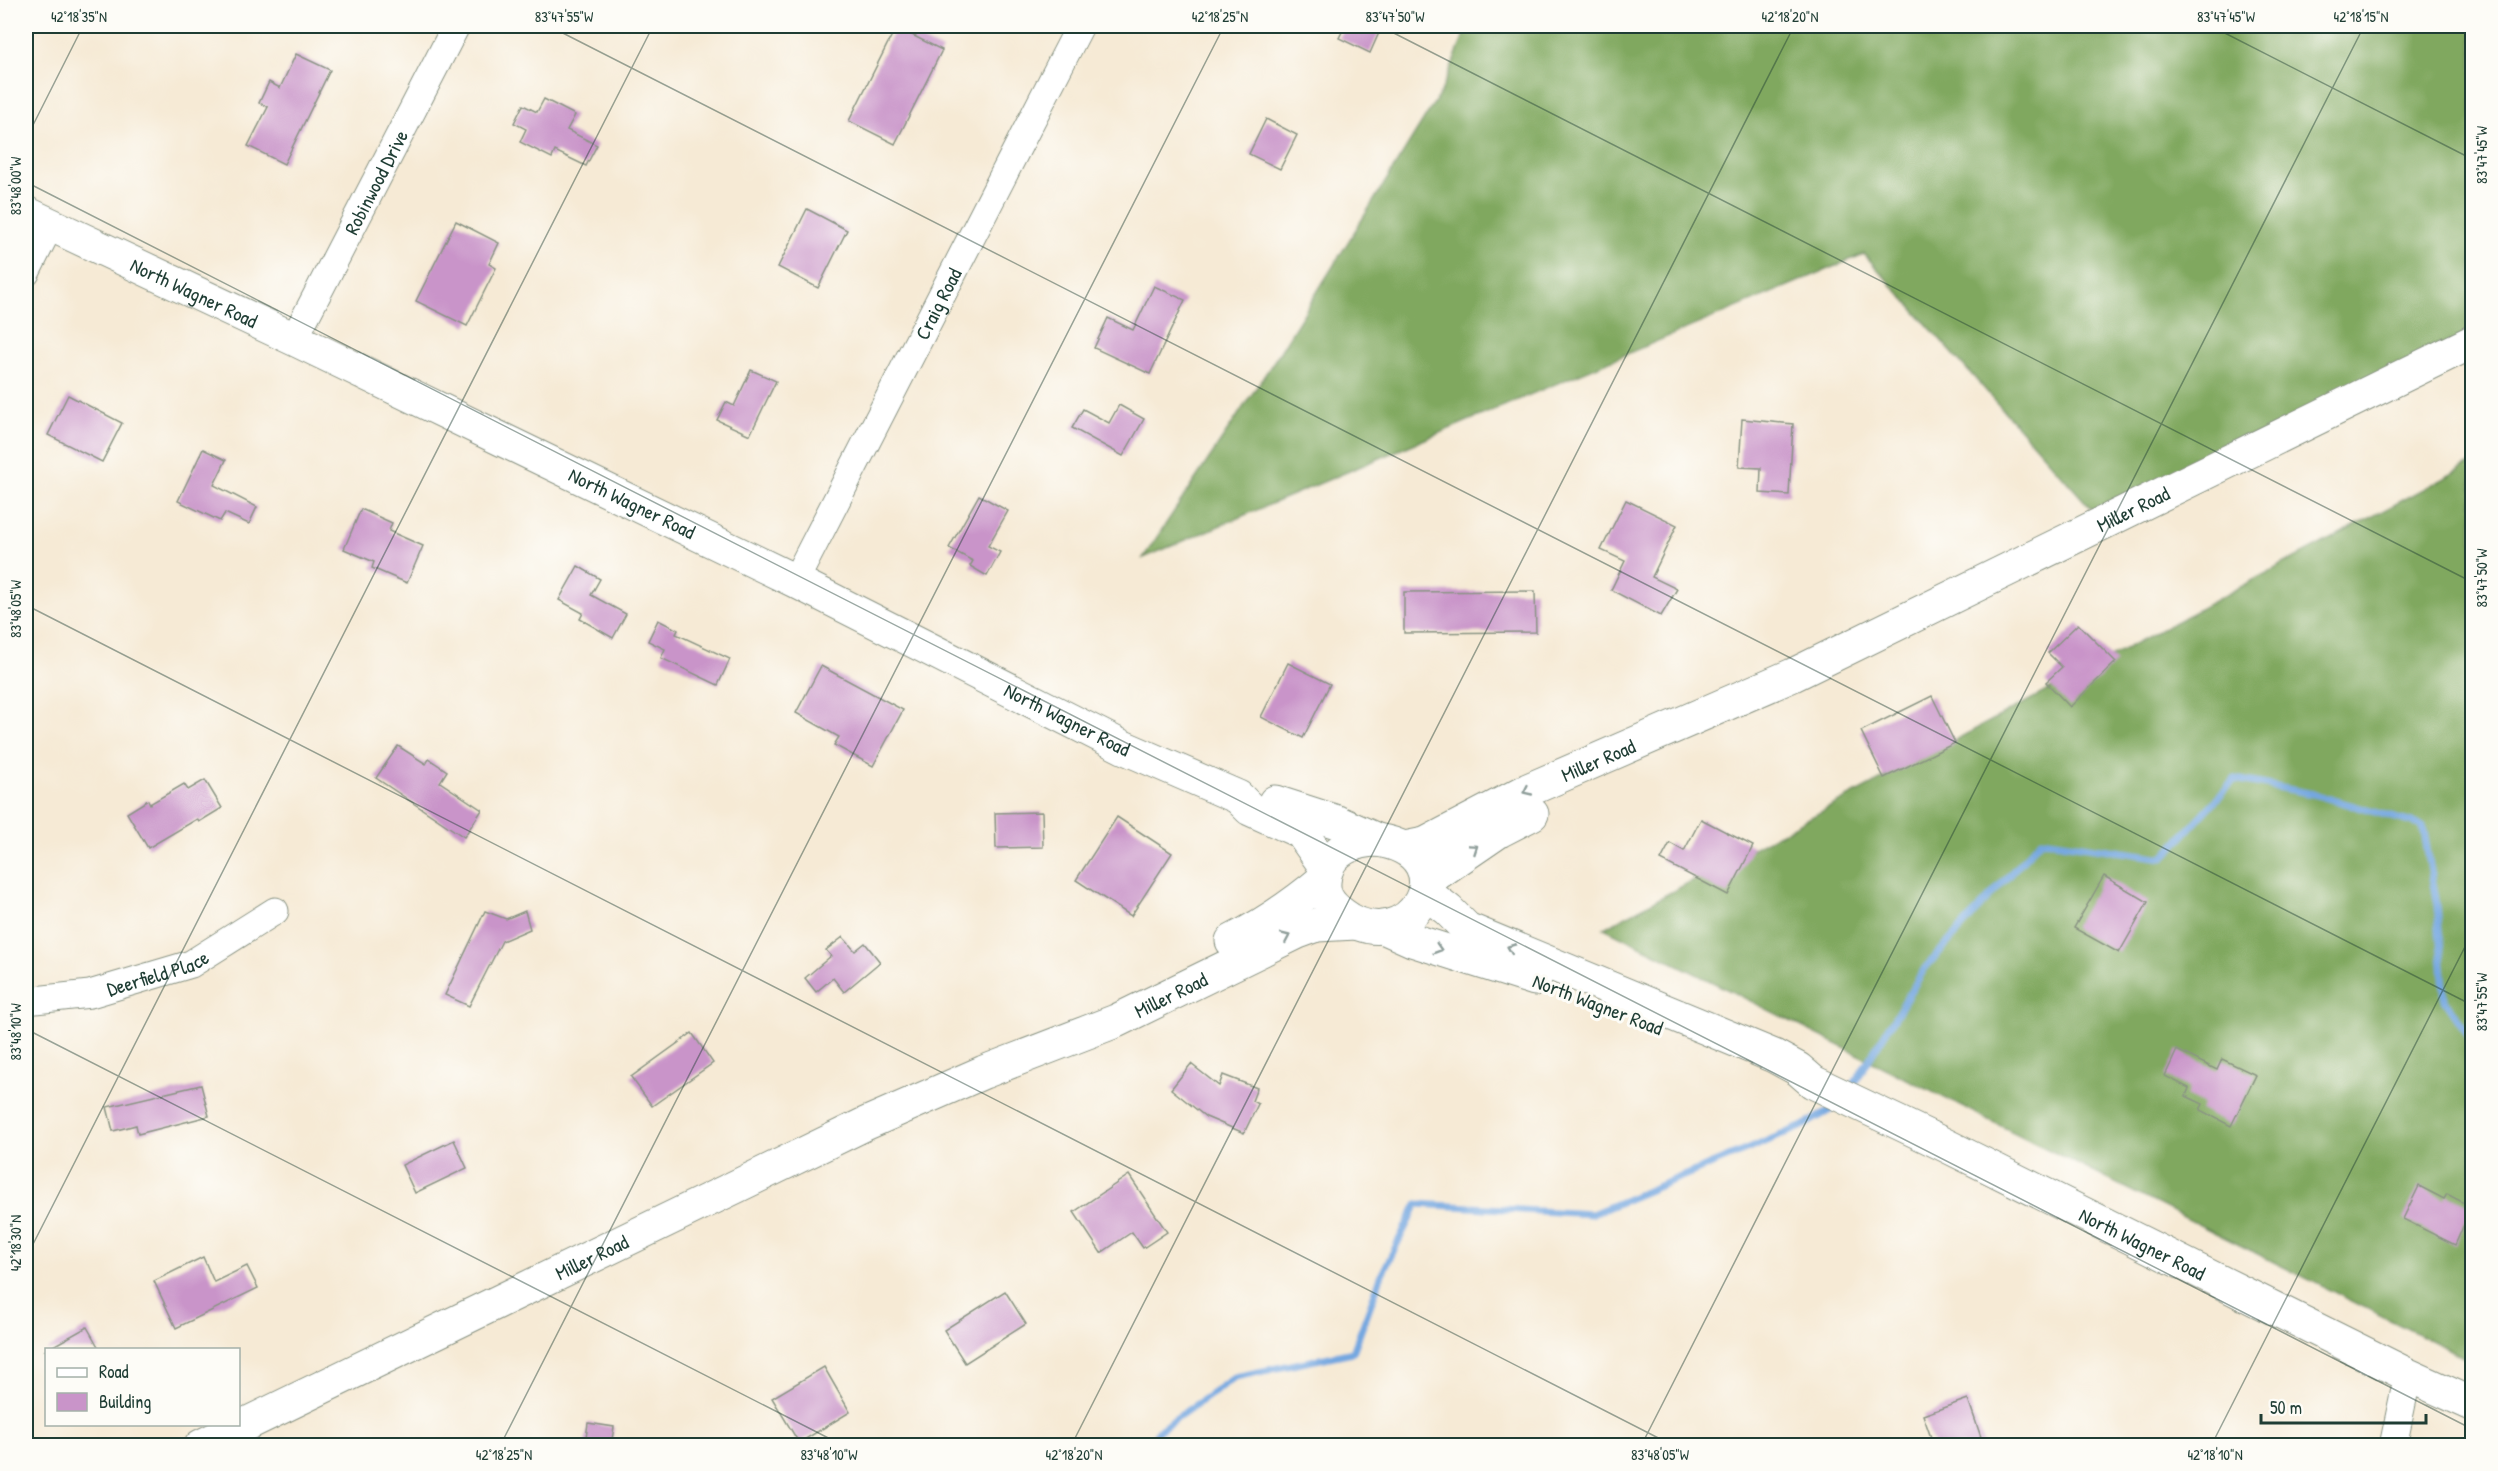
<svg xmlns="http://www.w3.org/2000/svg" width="2498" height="1471" font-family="'Patrick Hand',sans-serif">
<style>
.forest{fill:#80a85e;stroke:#507249;stroke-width:1.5}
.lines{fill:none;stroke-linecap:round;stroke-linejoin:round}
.stream{stroke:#74a7e0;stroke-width:7}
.building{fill:#c994c9}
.minor-casing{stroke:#8a9484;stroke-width:29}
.tertiary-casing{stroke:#8a9484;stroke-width:35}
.secondary-casing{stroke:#8a9484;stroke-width:35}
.minor{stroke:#fff;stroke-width:27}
.tertiary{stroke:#fff;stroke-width:33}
.secondary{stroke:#fff;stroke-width:33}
.oneway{stroke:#8f9e9a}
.ticks{fill:none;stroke:#1f3d34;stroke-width:1.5;stroke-opacity:0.45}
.labels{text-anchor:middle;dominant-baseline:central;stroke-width:6;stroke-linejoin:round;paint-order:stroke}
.street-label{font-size:20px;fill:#1f3d34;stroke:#fdfcf7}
.neatline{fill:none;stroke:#1f3d34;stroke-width:2}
.ticks-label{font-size:15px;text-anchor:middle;fill:#1f3d34}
</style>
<rect width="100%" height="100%" fill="#fdfcf7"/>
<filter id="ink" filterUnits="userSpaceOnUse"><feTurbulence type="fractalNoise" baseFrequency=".0167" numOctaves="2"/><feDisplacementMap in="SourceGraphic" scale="12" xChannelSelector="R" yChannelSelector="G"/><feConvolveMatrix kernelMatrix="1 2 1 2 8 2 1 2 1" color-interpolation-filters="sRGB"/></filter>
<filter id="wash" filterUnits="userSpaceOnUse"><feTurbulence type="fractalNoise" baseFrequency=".008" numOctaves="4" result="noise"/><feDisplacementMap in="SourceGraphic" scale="24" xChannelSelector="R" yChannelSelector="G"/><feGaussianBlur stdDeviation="1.35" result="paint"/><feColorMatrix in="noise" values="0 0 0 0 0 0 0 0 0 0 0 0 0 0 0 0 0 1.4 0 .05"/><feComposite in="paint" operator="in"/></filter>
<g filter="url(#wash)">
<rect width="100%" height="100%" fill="#f6ead5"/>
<!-- forest -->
<g class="forest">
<path d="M 1468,26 L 2472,26 L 2472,341 L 2105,524 L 1864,254 L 1143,558 L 1278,355 L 1441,92 Z"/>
<path d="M 2472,463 L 2472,1361 L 1604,928 Z"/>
</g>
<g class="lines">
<!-- stream -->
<g class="stream">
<path d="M 1851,1089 L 1925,968 L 2041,840 L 2163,858 L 2235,779 L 2313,794 L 2423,826 L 2437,905 L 2445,1000 L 2472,1040"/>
<path d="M 1151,1446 L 1158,1431 L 1235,1377 L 1353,1352 L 1382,1274 L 1417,1204 L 1592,1214 L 1801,1127 L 1839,1105"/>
</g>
</g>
<g id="blocks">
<!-- building -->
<g class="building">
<path d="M 1345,26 L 1382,26 L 1370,53 L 1339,38 Z"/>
<path d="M 896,27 L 942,50 L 895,144 L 849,121 Z"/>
<path d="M 296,54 L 330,70 L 284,164 L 248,146 L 268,107 L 259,103 L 269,82 L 280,88 Z"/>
<path d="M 544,99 L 575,115 L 567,130 L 597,145 L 586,166 L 555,151 L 552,158 L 520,142 L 526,129 L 514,123 L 523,105 L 537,112 Z"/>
<path d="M 1266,119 L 1297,135 L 1280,169 L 1249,154 Z"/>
<path d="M 807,209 L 847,230 L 818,288 L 778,267 Z"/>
<path d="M 456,221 L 499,243 L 489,264 L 496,268 L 467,326 L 416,301 Z"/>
<path d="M 1154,286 L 1185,300 L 1150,374 L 1094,348 L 1108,318 L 1133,330 Z"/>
<path d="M 751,370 L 776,381 L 750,435 L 717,420 L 726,402 L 734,406 Z"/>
<path d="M 68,395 L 122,423 L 102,462 L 48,435 Z"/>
<path d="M 1119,405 L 1144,419 L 1123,456 L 1072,428 L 1083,409 L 1109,423 Z"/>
<path d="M 1742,419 L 1793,424 L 1789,495 L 1760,493 L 1761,468 L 1739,467 Z"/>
<path d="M 203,449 L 226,460 L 214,485 L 257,507 L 249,524 L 225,513 L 220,521 L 178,501 Z"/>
<path d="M 979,495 L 1008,511 L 988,546 L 1000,552 L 987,576 L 970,566 L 973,561 L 949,548 Z"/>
<path d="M 1626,500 L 1677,525 L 1652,577 L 1677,589 L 1661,616 L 1611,590 L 1625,561 L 1601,550 Z"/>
<path d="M 361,509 L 392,523 L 389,531 L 423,546 L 407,583 L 372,568 L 374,562 L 344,549 Z"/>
<path d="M 578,566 L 600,579 L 591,595 L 626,614 L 613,638 L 580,619 L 583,613 L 559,600 Z"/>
<path d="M 1535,591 L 1536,632 L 1404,633 L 1404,592 Z"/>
<path d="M 658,620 L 678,630 L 676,634 L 730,659 L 718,685 L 661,658 L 665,649 L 648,641 Z"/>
<path d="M 2078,624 L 2116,662 L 2070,707 L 2046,682 L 2062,667 L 2048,653 Z"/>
<path d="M 1288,663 L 1330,684 L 1303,738 L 1261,717 Z"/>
<path d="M 821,666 L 903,710 L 873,766 L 834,745 L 839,737 L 796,713 Z"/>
<path d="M 1932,696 L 1955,743 L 1884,778 L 1861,731 Z"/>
<path d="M 398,746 L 426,764 L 429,759 L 447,771 L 440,782 L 482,810 L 464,837 L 376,778 Z"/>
<path d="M 205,780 L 222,808 L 199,822 L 197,819 L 148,848 L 127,813 L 148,800 L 150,804 L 184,784 L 188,790 Z"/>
<path d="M 1042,812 L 1043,847 L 996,848 L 995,813 Z"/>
<path d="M 1117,817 L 1172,853 L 1131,916 L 1076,880 Z"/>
<path d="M 1701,819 L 1753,846 L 1728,895 L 1661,860 L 1670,843 L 1684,851 Z"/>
<path d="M 2104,876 L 2148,902 L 2119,953 L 2074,928 Z"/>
<path d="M 485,911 L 506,919 L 525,911 L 530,929 L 502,941 L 469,1006 L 445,995 Z"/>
<path d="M 843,937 L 855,951 L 865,943 L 880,962 L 844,992 L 833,978 L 816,992 L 805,978 L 831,956 L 826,950 Z"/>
<path d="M 692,1033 L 713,1063 L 652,1106 L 631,1077 Z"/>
<path d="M 2177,1050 L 2217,1070 L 2222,1059 L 2256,1075 L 2231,1126 L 2200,1110 L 2203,1104 L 2186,1096 L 2189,1088 L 2165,1076 Z"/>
<path d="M 1191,1064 L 1219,1086 L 1223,1075 L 1257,1088 L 1252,1101 L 1258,1104 L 1244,1133 L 1206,1117 L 1171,1089 Z"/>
<path d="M 201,1085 L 209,1116 L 138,1134 L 136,1125 L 113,1131 L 107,1107 Z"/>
<path d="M 454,1140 L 467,1168 L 415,1193 L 402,1165 Z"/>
<path d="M 1129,1175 L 1167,1232 L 1143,1248 L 1132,1232 L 1101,1253 L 1074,1212 Z"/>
<path d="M 2419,1186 L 2444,1199 L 2447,1194 L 2472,1207 L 2455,1245 L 2403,1219 Z"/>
<path d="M 203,1257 L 214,1282 L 247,1266 L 258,1288 L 176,1328 L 154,1281 Z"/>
<path d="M 1005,1291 L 1026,1324 L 965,1363 L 944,1330 Z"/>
<path d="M 87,1327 L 100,1350 L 46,1350 Z"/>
<path d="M 824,1367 L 850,1412 L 799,1443 L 772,1398 Z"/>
<path d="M 1968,1399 L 1984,1446 L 1934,1446 L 1923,1415 Z"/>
<path d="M 588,1423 L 614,1427 L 611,1446 L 585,1446 Z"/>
</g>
</g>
</g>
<g filter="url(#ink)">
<use href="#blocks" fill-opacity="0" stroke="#8a9484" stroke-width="1.5"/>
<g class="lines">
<!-- minor casing -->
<g class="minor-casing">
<g id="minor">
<path d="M 26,273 L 50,225"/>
<path id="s1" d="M 294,339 L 456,26"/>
<path id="s2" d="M 795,581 L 1080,26"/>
<path id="s3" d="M 26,1001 L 90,994 L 191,964 L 275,911"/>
<path d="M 2393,1446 L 2408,1375"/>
</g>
</g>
<!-- tertiary casing -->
<g class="tertiary-casing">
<g id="tertiary">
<path id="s4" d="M 26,213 L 294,339 L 795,581 L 1123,747 L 1238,797 L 1250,809 L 1301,832 L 1327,869"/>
<path d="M 1275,802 L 1337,822 L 1377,840"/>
</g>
</g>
<!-- secondary casing -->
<g class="secondary-casing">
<g id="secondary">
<path d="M 1377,840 C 1473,855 1408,965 1342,914 C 1328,904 1321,893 1325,875 C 1329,851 1355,840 1377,840 Z"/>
<path id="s5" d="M 1405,848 L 1425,844 L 1528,790 L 1793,675 L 2472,342"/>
<path d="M 1426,881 L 1499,831 L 1532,814"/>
<path id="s6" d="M 1426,893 L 1448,910 L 1467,929 L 1774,1056 L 1798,1069 L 1813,1082 L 1939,1142 L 2408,1375 L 2472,1404"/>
<path d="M 1383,927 L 1412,940 L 1535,979"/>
<path d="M 1232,941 C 1265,924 1296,903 1324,879"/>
<path id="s7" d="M 201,1446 L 865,1124 L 984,1072 L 1116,1021 L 1298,932 L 1317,925 L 1356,923"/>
</g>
</g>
<!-- minor -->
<use href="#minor" class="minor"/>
<!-- tertiary -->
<use href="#tertiary" class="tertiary"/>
<!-- secondary -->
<use href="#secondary" class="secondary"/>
</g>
<!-- one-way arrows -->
<defs><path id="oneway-chevron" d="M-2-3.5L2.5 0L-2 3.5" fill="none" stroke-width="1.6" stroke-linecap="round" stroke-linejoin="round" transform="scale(1.5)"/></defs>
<g class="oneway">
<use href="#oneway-chevron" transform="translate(1527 791) rotate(155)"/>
<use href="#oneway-chevron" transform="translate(1474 848) rotate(-34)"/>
<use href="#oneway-chevron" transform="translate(1286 937) rotate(-24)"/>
<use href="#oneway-chevron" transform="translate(1511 948) rotate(-158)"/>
<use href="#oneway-chevron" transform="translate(1438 949) rotate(17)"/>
</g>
</g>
<!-- ticks -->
<path class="ticks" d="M 549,26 L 2472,1005M 1380,26 L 2472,582M 2211,26 L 2472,159M 26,139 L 83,26M 26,182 L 2472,1429M 26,605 L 1674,1446M 26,1029 L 844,1446M 26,1258 L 653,26M 500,1446 L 1224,26M 1071,1446 L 1794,26M 1641,1446 L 2364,26M 2211,1446 L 2472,933"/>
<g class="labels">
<!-- street labels -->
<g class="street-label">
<text stroke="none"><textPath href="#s1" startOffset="177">Robinwood Drive</textPath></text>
<text stroke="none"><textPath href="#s4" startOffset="186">North Wagner Road</textPath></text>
<text stroke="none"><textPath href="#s2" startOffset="312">Craig Road</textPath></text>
<text stroke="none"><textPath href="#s4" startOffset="672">North Wagner Road</textPath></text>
<text stroke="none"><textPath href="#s5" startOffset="804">Miller Road</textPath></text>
<text stroke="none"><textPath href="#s4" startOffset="1158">North Wagner Road</textPath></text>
<text stroke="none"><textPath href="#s5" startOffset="213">Miller Road</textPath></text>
<text stroke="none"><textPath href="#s3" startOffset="135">Deerfield Place</textPath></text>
<text stroke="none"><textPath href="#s7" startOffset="1070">Miller Road</textPath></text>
<text transform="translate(1598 1004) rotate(21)">North Wagner Road</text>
<text stroke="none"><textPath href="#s6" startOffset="801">North Wagner Road</textPath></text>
<text stroke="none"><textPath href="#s7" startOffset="434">Miller Road</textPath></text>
</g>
</g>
<!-- margin -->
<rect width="2498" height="1471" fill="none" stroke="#fdfcf7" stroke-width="66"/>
<!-- legend -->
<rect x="45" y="1348" width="195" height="78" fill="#fdfcf7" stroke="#a4b0a9" stroke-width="1.5"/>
<rect x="57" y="1368" width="30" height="9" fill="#ffffff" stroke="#a4b0a9" stroke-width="1.5"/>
<text x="99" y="1378" font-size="18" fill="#1f3d34">Road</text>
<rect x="57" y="1393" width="30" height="18" fill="#c994c9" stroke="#a4b0a9" stroke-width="1.5"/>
<text x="99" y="1408" font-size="18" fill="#1f3d34">Building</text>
<!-- scale -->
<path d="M2261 1414v9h165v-9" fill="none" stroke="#1f3d34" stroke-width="3"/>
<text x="2270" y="1414" font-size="18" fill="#1f3d34" stroke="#fdfcf7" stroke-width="4.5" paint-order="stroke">50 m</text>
<rect x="33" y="33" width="2432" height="1405" class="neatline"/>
<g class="ticks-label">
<text x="79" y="22">42°18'35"N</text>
<text x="564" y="22">83°47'55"W</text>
<text x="1220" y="22">42°18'25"N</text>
<text x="1395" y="22">83°47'50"W</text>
<text x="1790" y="22">42°18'20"N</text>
<text x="2226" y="22">83°47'45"W</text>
<text x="2361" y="22">42°18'15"N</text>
<text transform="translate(2482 155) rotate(-90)" y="5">83°47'45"W</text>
<text transform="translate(16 186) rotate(-90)" y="5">83°48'00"W</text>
<text transform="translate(2482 578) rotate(-90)" y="5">83°47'50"W</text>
<text transform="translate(16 609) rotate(-90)" y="5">83°48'05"W</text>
<text transform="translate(2482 1002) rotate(-90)" y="5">83°47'55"W</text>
<text transform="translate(16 1032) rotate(-90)" y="5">83°48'10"W</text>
<text transform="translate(16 1243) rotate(-90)" y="5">42°18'30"N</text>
<text x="504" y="1460">42°18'25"N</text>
<text x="829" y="1460">83°48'10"W</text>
<text x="1074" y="1460">42°18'20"N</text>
<text x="1660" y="1460">83°48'05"W</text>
<text x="2215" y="1460">42°18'10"N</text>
</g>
</svg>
